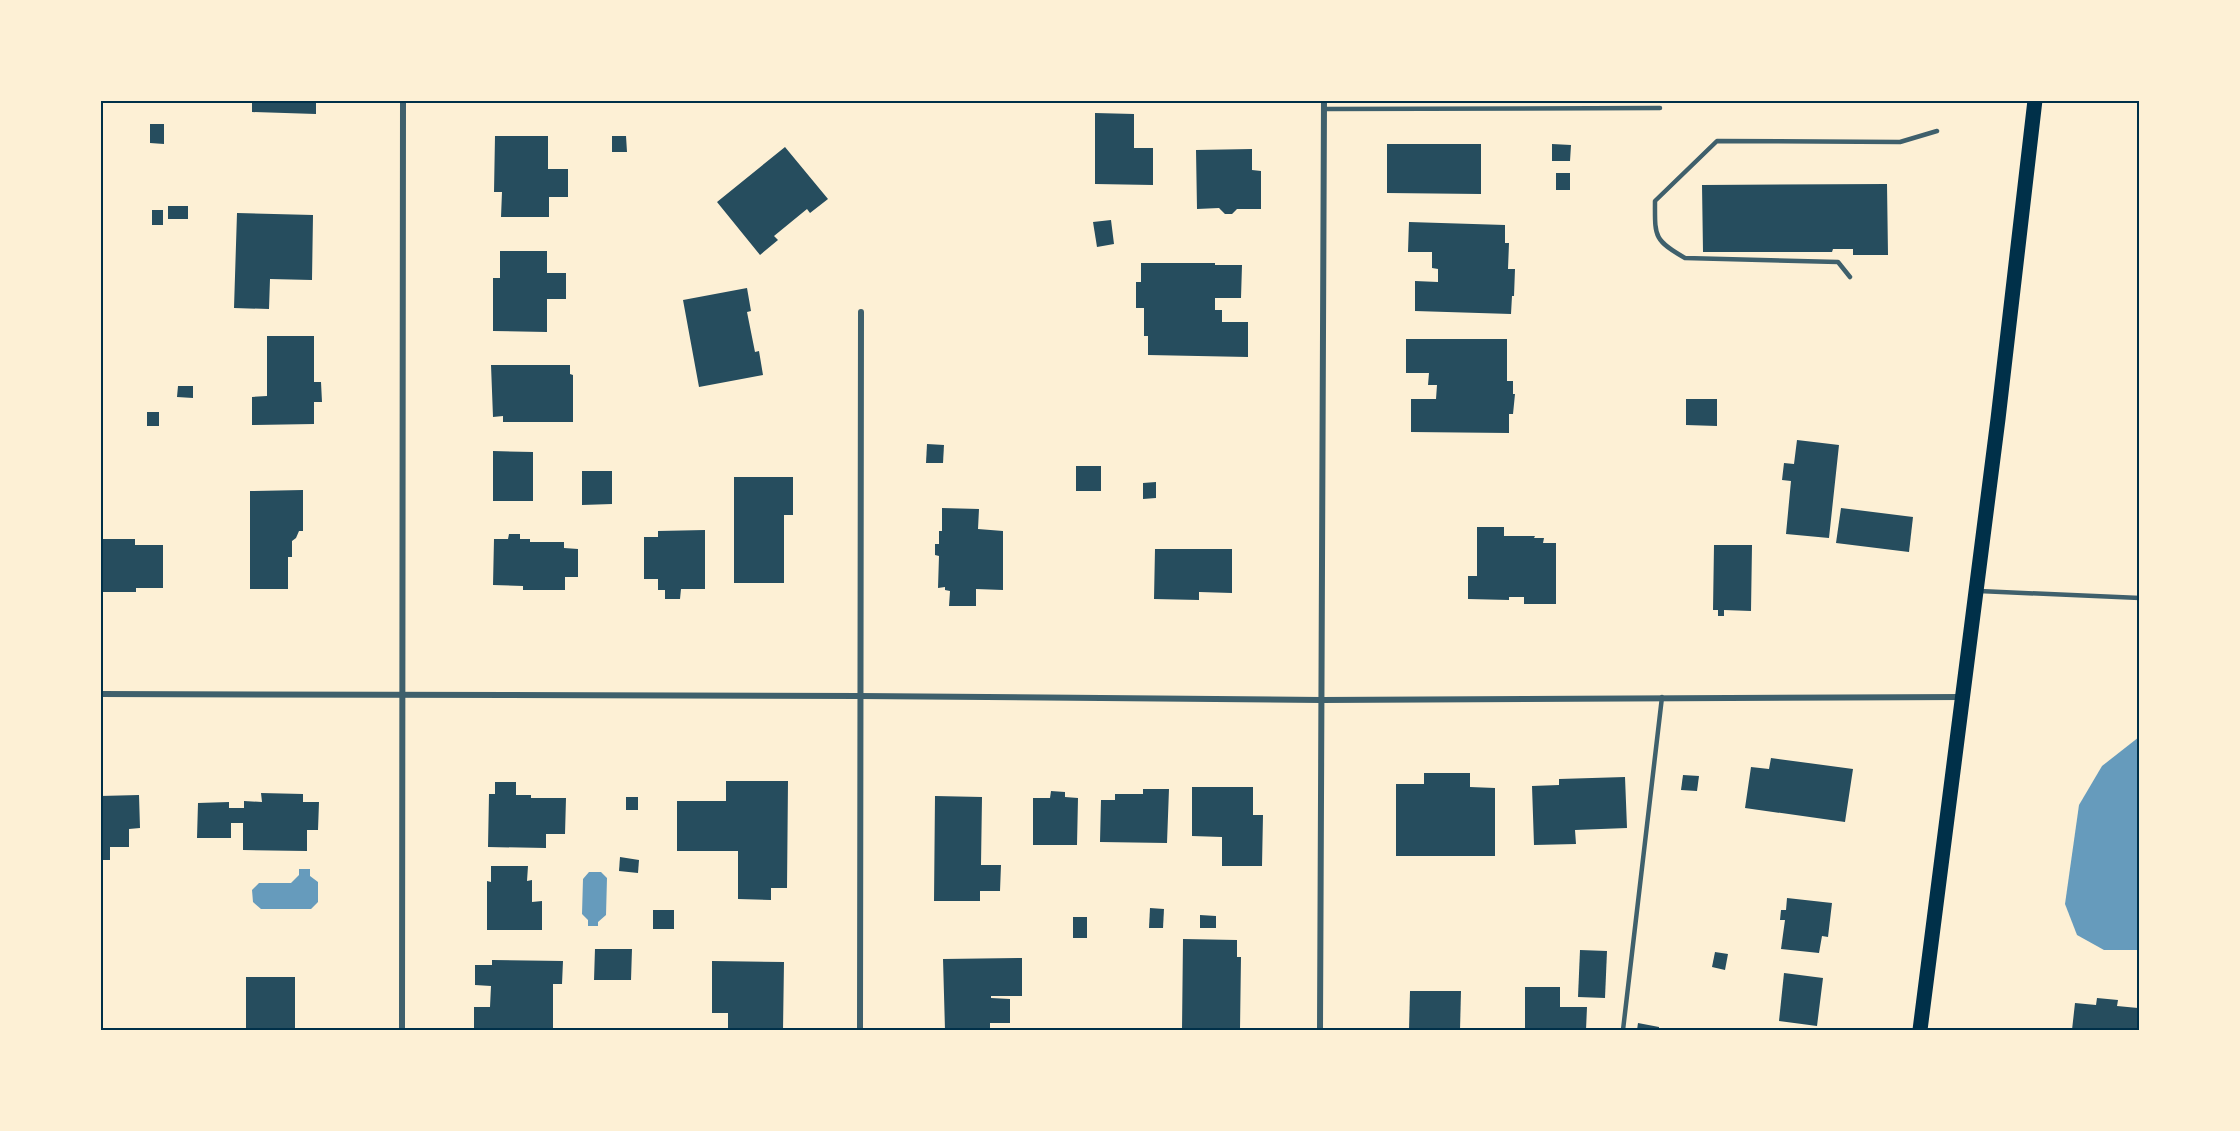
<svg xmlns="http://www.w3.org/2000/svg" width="2240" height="1131" font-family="Literata,serif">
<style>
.water{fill:#669bbc}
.building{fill:#264d5e}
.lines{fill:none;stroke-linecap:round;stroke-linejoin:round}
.service{stroke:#3f606c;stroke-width:4.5}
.minor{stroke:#3f606c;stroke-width:6}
.primary{stroke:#003049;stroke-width:15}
.neatline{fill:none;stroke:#003049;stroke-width:2}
</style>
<rect width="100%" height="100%" fill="#fdf0d5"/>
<!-- water -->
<g class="water">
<path d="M 2139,737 L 2139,950 L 2104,950 L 2077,935 L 2065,904 L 2079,805 L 2102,766 Z"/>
<path d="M 299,869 L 310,869 L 310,876 L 318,882 L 318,902 L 311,909 L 261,909 L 253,902 L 252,890 L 259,883 L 291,883 L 299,875 Z"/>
<path d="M 589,872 L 601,872 L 607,878 L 606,915 L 598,922 L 598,926 L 588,926 L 588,920 L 582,914 L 583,879 Z"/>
</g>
<!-- building -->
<g class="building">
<path d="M 252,100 L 316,100 L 316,114 L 252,112 Z"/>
<path d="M 1095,113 L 1134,114 L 1134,148 L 1153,148 L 1153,185 L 1095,184 Z"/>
<path d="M 150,124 L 164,124 L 164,144 L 150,143 Z"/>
<path d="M 495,136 L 548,136 L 548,169 L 568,169 L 568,197 L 549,197 L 549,217 L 501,217 L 502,192 L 494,192 Z"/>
<path d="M 612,136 L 626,136 L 627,152 L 612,152 Z"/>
<path d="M 1387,144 L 1481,144 L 1481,194 L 1387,193 Z"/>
<path d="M 1552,144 L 1571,145 L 1570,161 L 1552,161 Z"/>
<path d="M 785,147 L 828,199 L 810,213 L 807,209 L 774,236 L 778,240 L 760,255 L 717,202 Z"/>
<path d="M 1252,149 L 1252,170 L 1261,171 L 1261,209 L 1237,209 L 1232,214 L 1225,214 L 1219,208 L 1197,209 L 1196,150 Z"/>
<rect x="1556" y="173" width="14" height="17"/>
<path d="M 1887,184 L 1888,255 L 1853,255 L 1853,249 L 1833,249 L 1832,252 L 1703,252 L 1702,185 Z"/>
<rect x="168" y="206" width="20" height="13"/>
<rect x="152" y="210" width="11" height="15"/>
<path d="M 237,213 L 313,215 L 312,280 L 270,279 L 269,309 L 234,308 Z"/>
<path d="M 1111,220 L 1114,244 L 1097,247 L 1093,222 Z"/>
<path d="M 1409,222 L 1505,225 L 1505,243 L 1509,243 L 1508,269 L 1515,269 L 1514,296 L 1512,296 L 1511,314 L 1415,311 L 1415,281 L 1438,282 L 1438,269 L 1432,268 L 1432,252 L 1408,252 Z"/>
<path d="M 500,251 L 547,251 L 547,273 L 566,273 L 566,299 L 547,299 L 547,332 L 493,331 L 493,278 L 500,278 Z"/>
<path d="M 1141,263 L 1215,263 L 1215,265 L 1242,265 L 1241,298 L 1215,298 L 1215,310 L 1222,310 L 1222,322 L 1248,322 L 1248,357 L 1148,355 L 1148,336 L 1144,336 L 1144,308 L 1136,308 L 1136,282 L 1141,282 Z"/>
<path d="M 747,288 L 751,311 L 747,312 L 755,352 L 759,351 L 763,375 L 699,387 L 683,300 Z"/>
<path d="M 267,336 L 314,336 L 314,382 L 321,382 L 322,402 L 314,402 L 314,424 L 252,425 L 252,397 L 267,396 Z"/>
<path d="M 1406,339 L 1507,339 L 1507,381 L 1513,381 L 1513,394 L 1515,394 L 1513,414 L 1509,414 L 1509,433 L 1411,432 L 1411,399 L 1436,399 L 1437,385 L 1428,385 L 1429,373 L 1406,373 Z"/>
<path d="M 491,365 L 570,365 L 570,374 L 573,375 L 573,422 L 503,422 L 503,416 L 493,417 Z"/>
<path d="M 178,386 L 193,386 L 193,398 L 177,397 Z"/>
<path d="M 1686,399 L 1717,399 L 1717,426 L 1686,425 Z"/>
<rect x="147" y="412" width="12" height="14"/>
<path d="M 1797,440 L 1839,445 L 1829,538 L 1786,534 L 1791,481 L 1782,480 L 1784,463 L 1794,464 Z"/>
<path d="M 927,444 L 944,445 L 943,463 L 926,463 Z"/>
<path d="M 493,451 L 533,452 L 533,501 L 493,501 Z"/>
<rect x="1076" y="466" width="25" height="25"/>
<path d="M 582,471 L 612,471 L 612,504 L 582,505 Z"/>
<path d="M 734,477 L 793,477 L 793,515 L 784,515 L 784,583 L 734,583 Z"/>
<path d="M 1156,482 L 1156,498 L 1143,499 L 1143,483 Z"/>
<path d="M 303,490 L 303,531 L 299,531 L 296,538 L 292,541 L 292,557 L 288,557 L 288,589 L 250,589 L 250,491 Z"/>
<path d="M 942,508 L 979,509 L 978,529 L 1003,531 L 1003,590 L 976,589 L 976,606 L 949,606 L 950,591 L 945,590 L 945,587 L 938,588 L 939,556 L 935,555 L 935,544 L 939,544 L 939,531 L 942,531 Z"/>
<path d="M 1841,508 L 1913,517 L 1909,552 L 1836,543 Z"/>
<path d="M 1477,527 L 1504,527 L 1504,536 L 1535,536 L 1534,538 L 1544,538 L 1543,543 L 1556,543 L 1556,604 L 1524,604 L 1524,597 L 1509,597 L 1509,600 L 1468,599 L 1468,576 L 1477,576 Z"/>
<path d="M 705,530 L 705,589 L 681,589 L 680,599 L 665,599 L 665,590 L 658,590 L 658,579 L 644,579 L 644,537 L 658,537 L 658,531 Z"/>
<path d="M 509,534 L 520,534 L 520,539 L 530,539 L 530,542 L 564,542 L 564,548 L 578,549 L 578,577 L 565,577 L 565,590 L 523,590 L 523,586 L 493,585 L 494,539 L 508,539 Z"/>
<path d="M 100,539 L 135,539 L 135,545 L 163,545 L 163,588 L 136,588 L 136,592 L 100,592 Z"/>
<path d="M 1714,545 L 1752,545 L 1751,611 L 1724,610 L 1724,616 L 1718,616 L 1718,610 L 1713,610 Z"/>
<path d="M 1155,549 L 1232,549 L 1232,593 L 1199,592 L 1199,600 L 1154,599 Z"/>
<path d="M 1771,758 L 1853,769 L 1845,822 L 1745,808 L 1751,767 L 1769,769 Z"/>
<path d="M 1424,773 L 1470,773 L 1470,787 L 1495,788 L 1495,856 L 1396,856 L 1396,784 L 1424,784 Z"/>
<path d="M 1683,775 L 1699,776 L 1697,791 L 1681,790 Z"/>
<path d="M 1625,777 L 1627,828 L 1575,830 L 1576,844 L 1534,845 L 1532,786 L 1559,785 L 1559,779 Z"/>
<path d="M 726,781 L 788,781 L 787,888 L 771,888 L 771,900 L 738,899 L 738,851 L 677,851 L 677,801 L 726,801 Z"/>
<path d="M 495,782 L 516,782 L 516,795 L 531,795 L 531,798 L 566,798 L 565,834 L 546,834 L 546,848 L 488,847 L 489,794 L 495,794 Z"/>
<path d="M 1192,787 L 1253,787 L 1253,815 L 1263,815 L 1262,866 L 1222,866 L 1222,837 L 1192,836 Z"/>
<path d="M 1143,789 L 1169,789 L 1167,843 L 1100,842 L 1101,800 L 1115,800 L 1115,794 L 1143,794 Z"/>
<path d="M 1051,791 L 1065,792 L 1065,797 L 1078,798 L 1077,845 L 1033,845 L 1033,798 L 1050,798 Z"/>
<path d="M 261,793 L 303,794 L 303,802 L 319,802 L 318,830 L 307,830 L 307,851 L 243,850 L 243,823 L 231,823 L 231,838 L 197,838 L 198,803 L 229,802 L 229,808 L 244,808 L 244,801 L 262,802 Z"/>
<path d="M 139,795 L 140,828 L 129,829 L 129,847 L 110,847 L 110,860 L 100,860 L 100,796 Z"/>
<path d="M 935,796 L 982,797 L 981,865 L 1001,865 L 1000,891 L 980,891 L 980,901 L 934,901 Z"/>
<rect x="626" y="797" width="12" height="13"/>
<path d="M 620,857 L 639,860 L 638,873 L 619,871 Z"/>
<path d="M 491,866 L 528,866 L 527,881 L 532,880 L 532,902 L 542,901 L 542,930 L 487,930 L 487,881 L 491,882 Z"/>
<path d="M 1787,898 L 1832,903 L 1828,937 L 1822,936 L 1819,953 L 1781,949 L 1785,920 L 1780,920 L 1781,910 L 1786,910 Z"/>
<path d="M 1150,908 L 1164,909 L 1163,928 L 1149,928 Z"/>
<rect x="653" y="910" width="21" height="19"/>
<path d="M 1200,915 L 1216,916 L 1216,928 L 1200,928 Z"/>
<rect x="1073" y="917" width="14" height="21"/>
<path d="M 1183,939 L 1237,940 L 1237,957 L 1241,957 L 1240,1030 L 1182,1030 Z"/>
<path d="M 595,949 L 632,949 L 631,980 L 594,980 Z"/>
<path d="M 1580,950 L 1607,951 L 1605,998 L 1578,997 Z"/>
<path d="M 1715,952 L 1728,954 L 1725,970 L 1712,967 Z"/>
<path d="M 1022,958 L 1022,996 L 991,996 L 991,998 L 1010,999 L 1010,1023 L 990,1023 L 990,1030 L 945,1030 L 943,959 Z"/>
<path d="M 492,960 L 563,961 L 562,984 L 553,984 L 553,1030 L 474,1030 L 474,1007 L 490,1007 L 491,986 L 475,985 L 475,965 L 492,965 Z"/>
<path d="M 712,961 L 784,962 L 783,1030 L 728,1030 L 728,1013 L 712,1013 Z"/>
<path d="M 1784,973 L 1823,978 L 1817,1026 L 1779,1021 Z"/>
<rect x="246" y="977" width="49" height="53"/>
<path d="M 1525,987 L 1560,987 L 1560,1007 L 1587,1007 L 1586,1030 L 1525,1030 Z"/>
<path d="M 1410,991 L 1461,991 L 1460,1030 L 1409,1030 Z"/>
<path d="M 2097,998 L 2118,1000 L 2117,1006 L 2138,1008 L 2139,1030 L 2072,1030 L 2075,1003 L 2096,1005 Z"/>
<path d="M 1638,1023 L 1659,1027 L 1659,1030 L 1637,1030 Z"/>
</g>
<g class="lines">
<!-- service -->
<g class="service">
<path d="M 1324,109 L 1660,108"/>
<path d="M 1850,277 L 1838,262 L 1685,258 C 1653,240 1655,236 1655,201 L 1717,141 L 1900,142 L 1937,131"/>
<path d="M 1979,591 L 2140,598"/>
<path d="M 1623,1030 L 1662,697"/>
</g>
<!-- minor -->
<g class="minor">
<path d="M 100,694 L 860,696 L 1321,700 L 1963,697"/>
<path d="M 402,1030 L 403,100"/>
<path d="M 860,1030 L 861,312"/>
<path d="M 1320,1030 L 1324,100"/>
</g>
<!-- primary -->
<path class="primary" d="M 1920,1030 L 1998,419 L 2035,100"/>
</g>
<!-- border -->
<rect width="2240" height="1131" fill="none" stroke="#fdf0d5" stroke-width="204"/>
<rect x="102" y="102" width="2036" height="927" class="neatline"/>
</svg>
